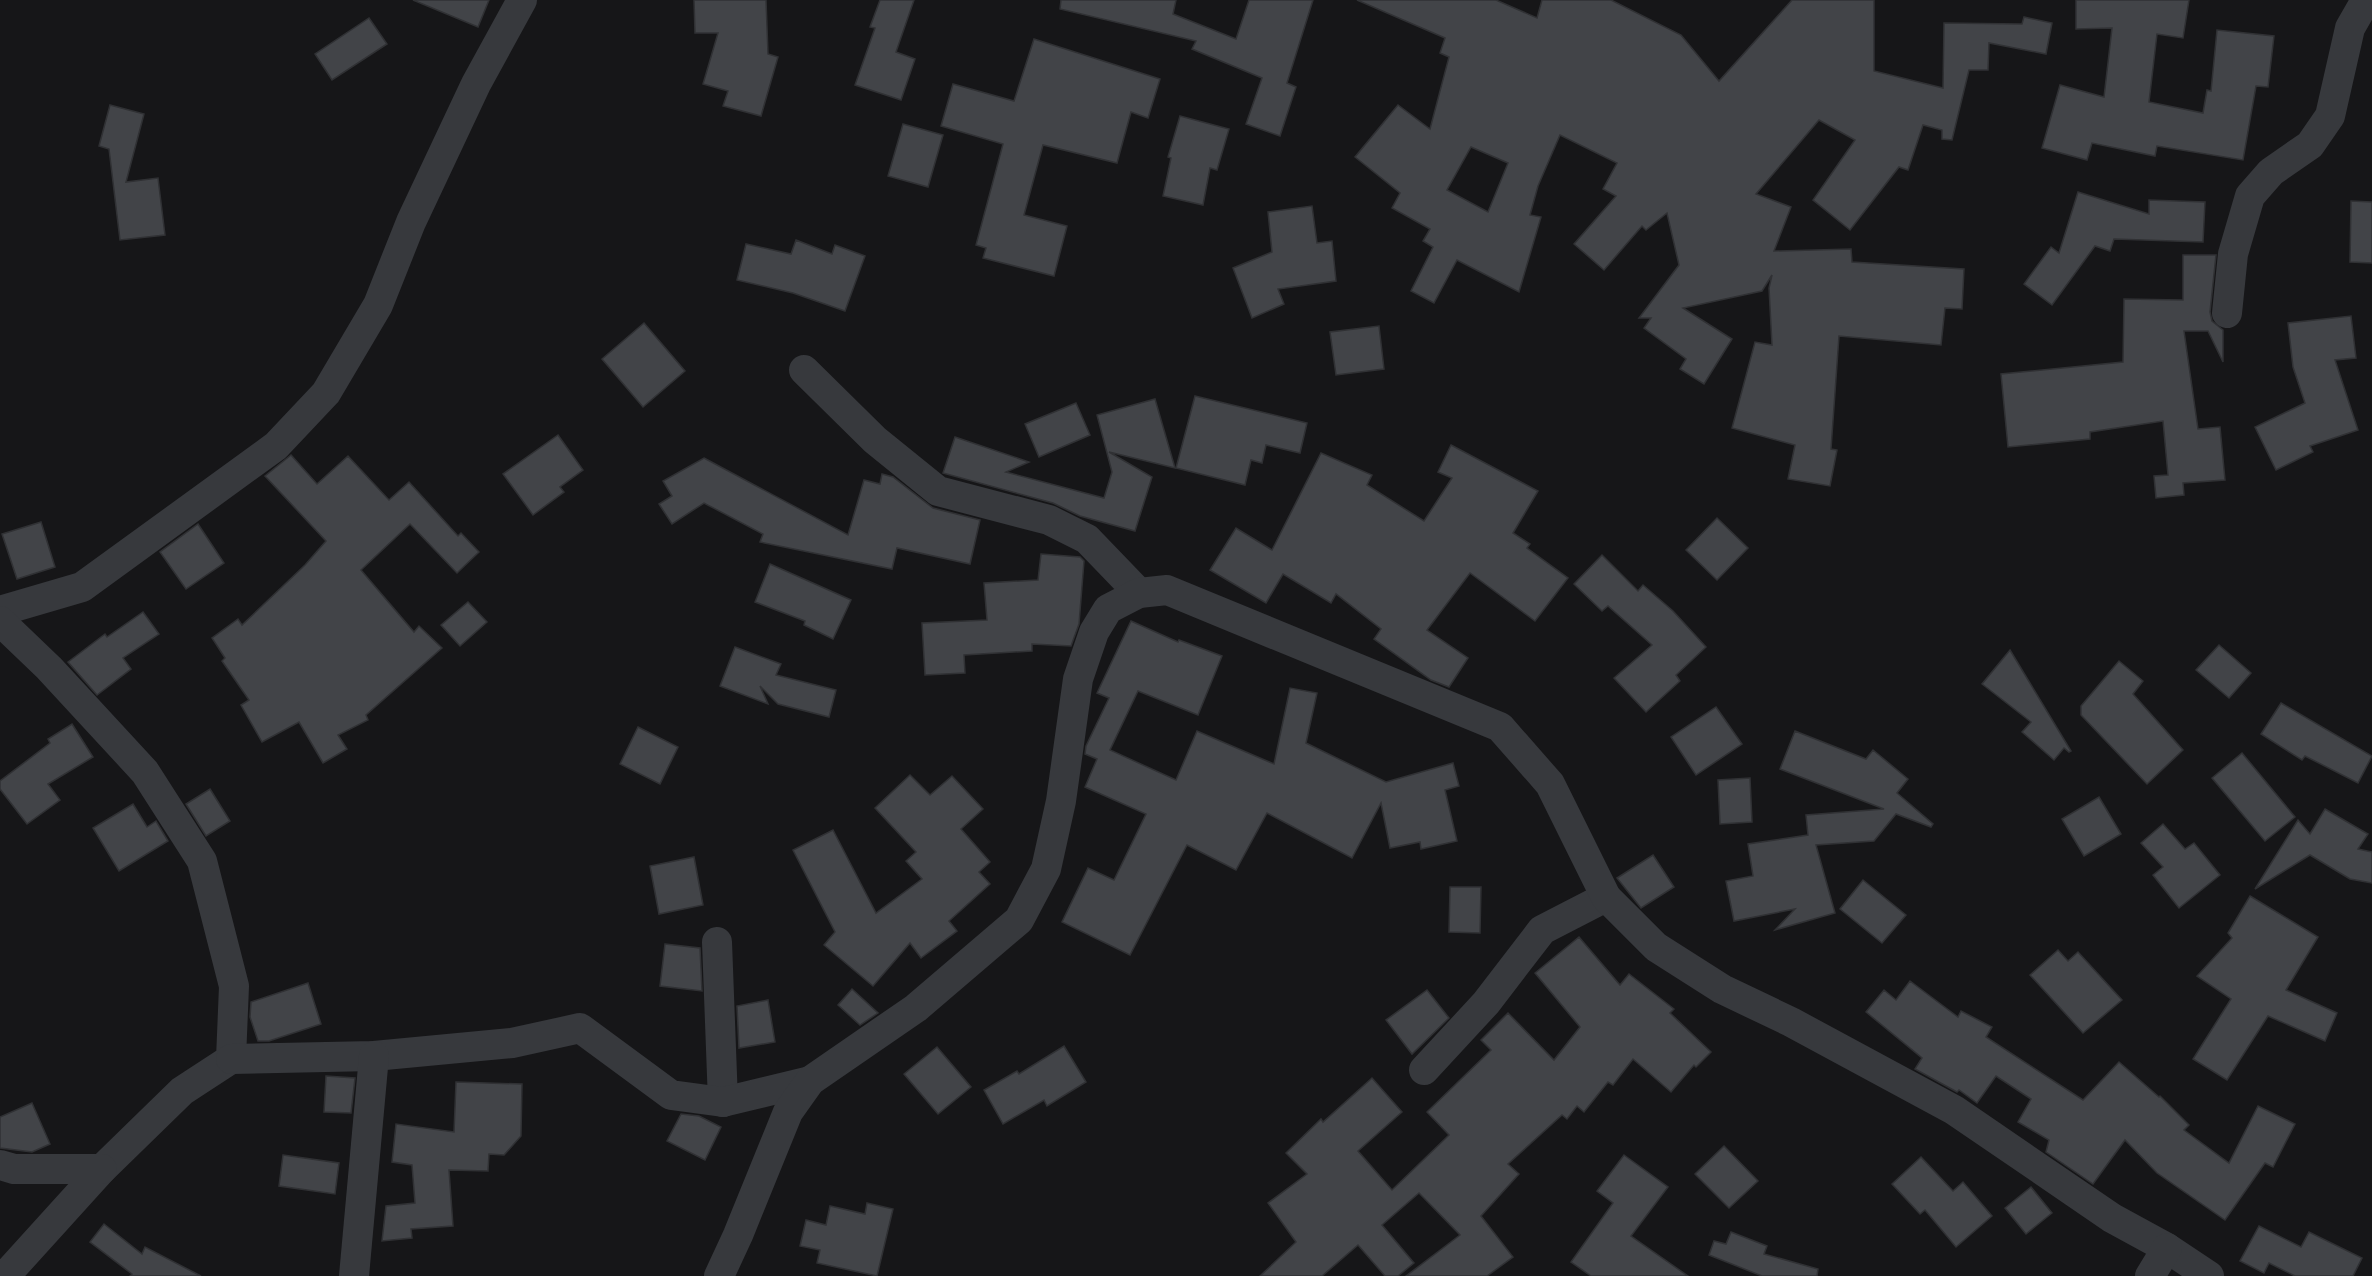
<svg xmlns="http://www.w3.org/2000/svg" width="2372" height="1276" font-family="'Noto Sans',sans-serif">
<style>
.building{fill:#424448;stroke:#303134;stroke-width:1.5;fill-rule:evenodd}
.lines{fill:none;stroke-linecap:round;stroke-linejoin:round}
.minor{stroke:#37393d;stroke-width:30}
</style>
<rect width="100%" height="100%" fill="#161618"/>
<!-- building -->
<g class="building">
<path d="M 413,0 L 489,0 L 478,27 Z"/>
<path d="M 694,0 L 766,0 L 768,54 L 778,57 L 761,116 L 723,106 L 728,91 L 703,84 L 718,33 L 695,33 Z"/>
<path d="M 880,0 L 914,0 L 896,52 L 915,59 L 901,100 L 855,85 L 875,28 L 870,27 Z"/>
<path d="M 1061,0 L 1176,0 L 1173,14 L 1236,39 L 1249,0 L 1313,0 L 1287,83 L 1296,87 L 1280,136 L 1246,124 L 1262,78 L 1192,49 L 1196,41 L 1060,9 Z"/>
<path d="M 1357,0 L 1496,0 L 1537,18 L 1542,0 L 1611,0 L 1681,35 L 1719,81 L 1792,0 L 1874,0 L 1874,71 L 1943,88 L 1944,23 L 2022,24 L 2024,17 L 2052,23 L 2046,54 L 1989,43 L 1988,70 L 1969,70 L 1952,140 L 1942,139 L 1942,130 L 1923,125 L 1908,170 L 1899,167 L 1850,230 L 1813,200 L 1855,140 L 1819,120 L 1756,194 L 1791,207 L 1774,251 L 1851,249 L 1852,262 L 1964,269 L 1962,309 L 1945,308 L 1941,345 L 1839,336 L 1831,449 L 1837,450 L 1830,486 L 1788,479 L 1795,445 L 1732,428 L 1755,342 L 1772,345 L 1769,288 L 1772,275 L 1762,291 L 1683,308 L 1732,339 L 1704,384 L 1680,369 L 1686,359 L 1644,328 L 1651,318 L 1639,318 L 1679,265 L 1667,213 L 1646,230 L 1642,226 L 1604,270 L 1574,244 L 1616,196 L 1603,189 L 1617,163 L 1560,135 L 1538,186 L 1530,215 L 1541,217 L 1519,292 L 1457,260 L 1434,303 L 1411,291 L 1433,247 L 1423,241 L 1430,229 L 1392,208 L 1400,193 L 1355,157 L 1398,105 L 1430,129 L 1449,57 L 1440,53 L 1445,38 ZM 1471,147 L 1508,163 L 1488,212 L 1447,190 Z"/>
<path d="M 2076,0 L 2189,0 L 2183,38 L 2157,34 L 2149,102 L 2203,113 L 2207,90 L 2211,91 L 2217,30 L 2274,36 L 2268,87 L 2256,86 L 2243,160 L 2157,146 L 2155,156 L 2092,143 L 2087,160 L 2042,148 L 2060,85 L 2104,97 L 2112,28 L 2076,29 Z"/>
<path d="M 369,18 L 387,44 L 332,80 L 315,54 Z"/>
<path d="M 1034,39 L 1160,79 L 1148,118 L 1131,112 L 1117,163 L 1043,145 L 1024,215 L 1067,226 L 1054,276 L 983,258 L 986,248 L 976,245 L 1003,144 L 941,126 L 953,84 L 1014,101 Z"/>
<path d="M 110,105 L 144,114 L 126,182 L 158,178 L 165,235 L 120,240 L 109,149 L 99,146 Z"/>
<path d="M 1180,116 L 1229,129 L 1217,170 L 1210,168 L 1203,205 L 1163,196 L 1171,158 L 1168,157 Z"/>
<path d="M 903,124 L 943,135 L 928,187 L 888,176 Z"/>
<path d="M 2078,192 L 2149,214 L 2149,200 L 2205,202 L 2203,242 L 2114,239 L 2110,251 L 2095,246 L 2052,305 L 2024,284 L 2051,247 L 2059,253 Z"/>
<path d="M 2351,201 L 2372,202 L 2372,263 L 2350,262 Z"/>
<path d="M 1312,206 L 1317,243 L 1332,241 L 1336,281 L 1278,289 L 1284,304 L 1252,318 L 1233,268 L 1272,252 L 1268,212 Z"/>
<path d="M 796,240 L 832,254 L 835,245 L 865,256 L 845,311 L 793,293 L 737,280 L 746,244 L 791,254 Z"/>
<path d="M 2183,255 L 2216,255 L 2210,312 L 2212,321 L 2223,330 L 2223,362 L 2208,331 L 2184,331 L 2198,429 L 2220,427 L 2225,480 L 2183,483 L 2184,495 L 2156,498 L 2154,476 L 2168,475 L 2163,421 L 2090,432 L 2090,439 L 2008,447 L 2001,374 L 2123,362 L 2124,299 L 2183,300 Z"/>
<path d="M 2351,316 L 2356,358 L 2335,360 L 2358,430 L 2310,446 L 2313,452 L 2276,470 L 2255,427 L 2305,403 L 2293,367 L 2288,323 Z"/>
<path d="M 644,323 L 685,371 L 643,407 L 602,359 Z"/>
<path d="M 1379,326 L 1384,369 L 1336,375 L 1330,332 Z"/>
<path d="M 1195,396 L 1307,423 L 1300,453 L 1266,445 L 1262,463 L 1251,460 L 1245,485 L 1176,468 Z"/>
<path d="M 1155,399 L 1175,468 L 1109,452 L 1152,477 L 1135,531 L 1080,516 L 1053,503 L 943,473 L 955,437 L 1029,462 L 1006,472 L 1104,498 L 1112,472 L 1097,415 Z"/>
<path d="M 1076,403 L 1090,435 L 1039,457 L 1025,424 Z"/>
<path d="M 558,435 L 583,470 L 560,487 L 564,492 L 533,515 L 503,474 Z"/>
<path d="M 1451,445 L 1538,491 L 1513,533 L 1530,544 L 1527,548 L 1568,578 L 1535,621 L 1470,573 L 1427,630 L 1468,658 L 1449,687 L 1431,680 L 1374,639 L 1381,629 L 1336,594 L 1331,603 L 1283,574 L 1266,603 L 1210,570 L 1236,528 L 1272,550 L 1321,453 L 1372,475 L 1367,485 L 1424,521 L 1452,478 L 1438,472 Z"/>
<path d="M 291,455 L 317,484 L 348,456 L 389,500 L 409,482 L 458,536 L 461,533 L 479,552 L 457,573 L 410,524 L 361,570 L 414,632 L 419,626 L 442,648 L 366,715 L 368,720 L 338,735 L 347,749 L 323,763 L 299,722 L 262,742 L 241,705 L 249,700 L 222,661 L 225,658 L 212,638 L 238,619 L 242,625 L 305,565 L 326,541 L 265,476 Z"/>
<path d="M 704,458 L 848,535 L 864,480 L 880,484 L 882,474 L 893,477 L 933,508 L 980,520 L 970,564 L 897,548 L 892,569 L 760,542 L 763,534 L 704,503 L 672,524 L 659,504 L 672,496 L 663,481 Z"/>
<path d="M 1717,518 L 1748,548 L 1717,580 L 1686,550 Z"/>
<path d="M 41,522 L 55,567 L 17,579 L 2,534 Z"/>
<path d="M 198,524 L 224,563 L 186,589 L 160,552 Z"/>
<path d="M 1041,554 L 1080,557 L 1084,561 L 1079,624 L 1071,646 L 1032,644 L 1032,651 L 964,655 L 965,673 L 925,675 L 922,623 L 987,620 L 984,583 L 1038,580 Z"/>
<path d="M 1602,555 L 1638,591 L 1643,585 L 1673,611 L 1706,647 L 1676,675 L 1680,681 L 1646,712 L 1614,678 L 1652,645 L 1608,606 L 1602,611 L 1574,584 Z"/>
<path d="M 770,564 L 851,600 L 833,639 L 804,625 L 805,621 L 755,602 Z"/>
<path d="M 468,602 L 487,622 L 460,646 L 441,625 Z"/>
<path d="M 143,612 L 159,634 L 123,658 L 131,669 L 97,695 L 68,662 L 105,634 L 107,637 Z"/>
<path d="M 1131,621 L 1178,642 L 1179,640 L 1222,656 L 1198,715 L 1138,691 L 1110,750 L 1176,780 L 1197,731 L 1274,764 L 1290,688 L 1317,693 L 1306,743 L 1386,782 L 1453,763 L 1459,786 L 1445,790 L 1457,841 L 1421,849 L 1420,842 L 1390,848 L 1381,803 L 1352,858 L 1267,813 L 1236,870 L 1187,845 L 1130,955 L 1062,922 L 1088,868 L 1114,880 L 1146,814 L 1085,787 L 1097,759 L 1085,754 L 1086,746 L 1109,698 L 1097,693 Z"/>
<path d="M 2219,645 L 2251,673 L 2229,698 L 2196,670 Z"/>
<path d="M 735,647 L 781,664 L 776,675 L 836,690 L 829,717 L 778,704 L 760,686 L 768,704 L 720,686 Z"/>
<path d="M 2010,650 L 2071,751 L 2069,752 L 2064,748 L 2054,760 L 2022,732 L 2031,722 L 1982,684 Z"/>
<path d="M 2119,661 L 2143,681 L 2133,694 L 2183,750 L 2147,784 L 2081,715 L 2081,706 Z"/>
<path d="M 2281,703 L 2372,756 L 2358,783 L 2305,756 L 2302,760 L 2261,734 Z"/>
<path d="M 1716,707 L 1742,744 L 1696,775 L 1671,737 Z"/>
<path d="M 72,724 L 93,757 L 48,784 L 60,800 L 27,824 L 0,789 L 0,781 L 50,743 L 48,739 Z"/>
<path d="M 638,727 L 678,747 L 660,784 L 620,764 Z"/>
<path d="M 1795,731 L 1866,759 L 1873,750 L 1908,779 L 1897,793 L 1933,824 L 1931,827 L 1896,814 L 1874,841 L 1816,845 L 1835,913 L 1775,930 L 1795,909 L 1734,921 L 1726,881 L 1753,876 L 1748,844 L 1808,835 L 1806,815 L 1884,809 L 1780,769 Z"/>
<path d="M 2242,753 L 2295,817 L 2265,841 L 2212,778 Z"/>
<path d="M 910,775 L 930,795 L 952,776 L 983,809 L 961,829 L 990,862 L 979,872 L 990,884 L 949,921 L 957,931 L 921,958 L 910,943 L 873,986 L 824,945 L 835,932 L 793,850 L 833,830 L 876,913 L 922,879 L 906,861 L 916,852 L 875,808 Z"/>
<path d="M 1750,778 L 1752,822 L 1720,824 L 1718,780 Z"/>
<path d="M 210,789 L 230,821 L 206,836 L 186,804 Z"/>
<path d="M 2099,797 L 2121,834 L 2084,856 L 2062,819 Z"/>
<path d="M 133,804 L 147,827 L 156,821 L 168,841 L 119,871 L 93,828 Z"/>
<path d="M 2325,809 L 2368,834 L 2358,849 L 2372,852 L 2372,883 L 2350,879 L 2310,855 L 2255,889 L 2298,820 L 2310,834 Z"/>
<path d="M 2163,824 L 2185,849 L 2194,843 L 2220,875 L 2179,908 L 2153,875 L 2163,867 L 2141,843 Z"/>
<path d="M 1653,855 L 1674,887 L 1641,908 L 1617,878 Z"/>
<path d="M 694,857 L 703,905 L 659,914 L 650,866 Z"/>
<path d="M 1863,880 L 1906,915 L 1882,943 L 1840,909 Z"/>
<path d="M 1450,887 L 1481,887 L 1480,933 L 1449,932 Z"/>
<path d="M 2250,896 L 2318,937 L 2286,990 L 2337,1013 L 2325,1041 L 2268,1016 L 2227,1080 L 2193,1059 L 2231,999 L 2197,976 L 2232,938 L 2228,933 Z"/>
<path d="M 1579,937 L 1620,985 L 1629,974 L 1674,1009 L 1670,1013 L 1711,1052 L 1696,1067 L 1694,1065 L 1671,1092 L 1633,1059 L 1613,1085 L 1608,1082 L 1584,1112 L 1577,1106 L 1567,1119 L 1562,1115 L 1508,1164 L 1519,1174 L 1481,1216 L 1513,1257 L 1487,1276 L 1406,1276 L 1460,1235 L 1419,1193 L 1382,1225 L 1414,1263 L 1398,1276 L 1385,1276 L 1358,1245 L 1322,1276 L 1260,1276 L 1296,1242 L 1268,1203 L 1307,1174 L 1286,1153 L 1321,1119 L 1323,1122 L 1372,1078 L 1402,1112 L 1358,1151 L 1392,1190 L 1449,1135 L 1427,1112 L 1491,1050 L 1481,1040 L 1508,1013 L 1554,1060 L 1580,1027 L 1535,973 Z"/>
<path d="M 665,944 L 700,948 L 702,991 L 660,986 Z"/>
<path d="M 2058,950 L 2068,961 L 2078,952 L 2122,1000 L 2083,1033 L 2030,975 Z"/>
<path d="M 1910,981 L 1958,1017 L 1961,1011 L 1992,1027 L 1986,1037 L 2083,1100 L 2119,1062 L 2159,1097 L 2160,1096 L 2189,1125 L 2184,1130 L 2229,1163 L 2258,1106 L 2295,1124 L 2273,1167 L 2265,1163 L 2225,1220 L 2157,1173 L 2125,1140 L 2093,1184 L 2046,1152 L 2049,1140 L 2018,1122 L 2031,1099 L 1996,1076 L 1977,1103 L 1959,1090 L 1957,1092 L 1915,1069 L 1922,1058 L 1866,1012 L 1884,990 L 1896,1000 Z"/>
<path d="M 308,983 L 321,1024 L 269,1041 L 258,1041 L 250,1017 L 251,1002 Z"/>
<path d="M 852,989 L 878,1013 L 860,1025 L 838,1005 Z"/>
<path d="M 1427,990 L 1449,1018 L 1412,1054 L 1386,1020 Z"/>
<path d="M 768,1000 L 775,1042 L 739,1048 L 737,1006 Z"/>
<path d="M 1064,1046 L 1086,1082 L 1047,1106 L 1044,1100 L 1003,1124 L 984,1090 L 1017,1071 L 1019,1074 Z"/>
<path d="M 937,1047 L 971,1087 L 938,1114 L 904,1074 Z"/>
<path d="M 326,1076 L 355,1078 L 351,1113 L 324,1112 Z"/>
<path d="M 456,1082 L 522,1084 L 521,1136 L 504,1155 L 489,1154 L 488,1171 L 449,1170 L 453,1226 L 411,1229 L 412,1238 L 382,1241 L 386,1206 L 415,1203 L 412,1165 L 392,1162 L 396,1124 L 454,1132 Z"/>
<path d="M 32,1103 L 50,1144 L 32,1152 L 0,1148 L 0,1117 Z"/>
<path d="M 681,1114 L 699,1116 L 721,1127 L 705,1160 L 667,1141 Z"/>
<path d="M 1724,1146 L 1758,1181 L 1729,1208 L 1695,1174 Z"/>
<path d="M 283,1155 L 339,1163 L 335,1194 L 279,1186 Z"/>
<path d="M 1624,1155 L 1668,1187 L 1631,1236 L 1688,1276 L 1591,1276 L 1571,1262 L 1613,1203 L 1597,1191 Z"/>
<path d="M 1921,1157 L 1953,1191 L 1963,1182 L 1992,1216 L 1956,1247 L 1925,1210 L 1920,1214 L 1892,1184 Z"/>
<path d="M 2031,1187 L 2052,1213 L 2026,1234 L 2005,1208 Z"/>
<path d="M 867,1203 L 893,1209 L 877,1276 L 817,1263 L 820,1250 L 800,1246 L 806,1220 L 826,1225 L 830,1206 L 865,1214 Z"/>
<path d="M 104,1224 L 142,1254 L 145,1247 L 201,1276 L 130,1276 L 132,1274 L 90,1242 Z"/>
<path d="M 2259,1226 L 2301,1247 L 2309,1232 L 2362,1258 L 2353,1276 L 2295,1276 L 2269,1263 L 2264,1273 L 2240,1261 Z"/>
<path d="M 1731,1232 L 1767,1246 L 1764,1254 L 1818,1269 L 1817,1276 L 1762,1276 L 1709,1255 L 1714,1241 L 1726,1244 Z"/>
</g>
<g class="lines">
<!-- minor -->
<g class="minor">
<path d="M 2227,313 L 2233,254 L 2250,196 L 2271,172 L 2310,145 L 2330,116 L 2350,28 L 2366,0"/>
<path d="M 804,370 L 875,440 L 938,491 L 1049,520 L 1087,539 L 1139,593"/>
<path d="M 0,611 L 82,587 L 276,446 L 326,393 L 378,305 L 411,222 L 476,84 L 522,0"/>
<path d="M 0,621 L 49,668 L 145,772 L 202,861 L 234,986 L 231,1059 L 182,1091 L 102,1169 L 5,1276"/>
<path d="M 717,942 L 723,1102"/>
<path d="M 231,1059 L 374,1056 L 512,1043 L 580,1028 L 671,1095 L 723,1102 L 810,1081"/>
<path d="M 1424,1070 L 1486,1003 L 1542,930 L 1606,897"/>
<path d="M 0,1165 L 14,1169 L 102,1169"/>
<path d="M 354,1276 L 374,1056"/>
<path d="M 719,1276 L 738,1235 L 788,1112 L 810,1081 L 916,1008 L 1019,920 L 1046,869 L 1061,801 L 1078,679 L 1094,632 L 1108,609 L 1139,593 L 1167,590 L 1500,727 L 1550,784 L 1606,897 L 1656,947 L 1722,989 L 1791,1022 L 1954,1110 L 2112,1218 L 2167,1248 L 2209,1276"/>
<path d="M 2150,1276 L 2167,1248"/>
</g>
</g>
</svg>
